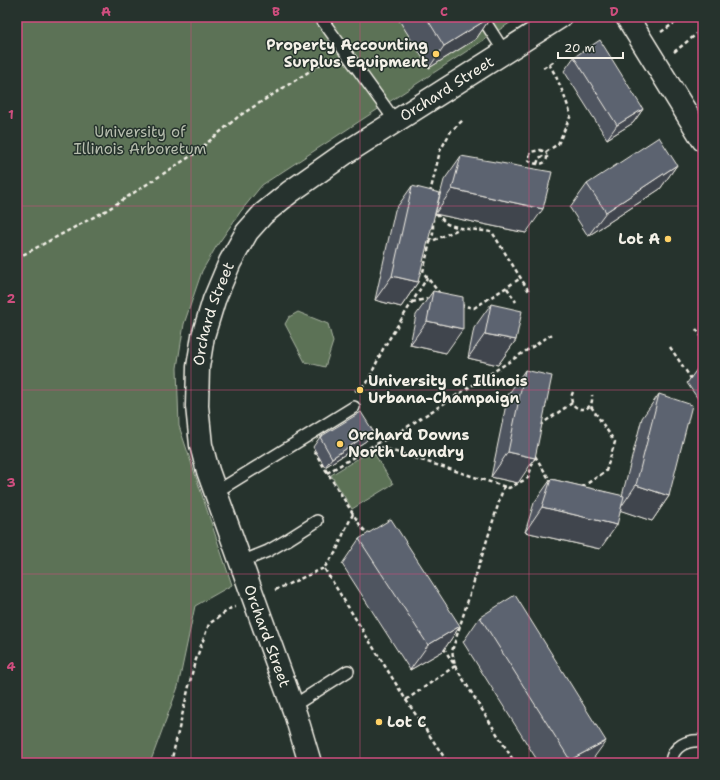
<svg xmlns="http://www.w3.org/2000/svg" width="720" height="780" font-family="'Shantell Sans',sans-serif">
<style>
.green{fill:#5b7257;stroke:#a8b2a0}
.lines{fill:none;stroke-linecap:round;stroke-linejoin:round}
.service-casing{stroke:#f4f1e8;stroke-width:14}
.minor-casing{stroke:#f4f1e8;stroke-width:25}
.path{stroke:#f4f1e8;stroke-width:2.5;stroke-dasharray:4 3;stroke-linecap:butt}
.service{stroke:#26332d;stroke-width:11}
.minor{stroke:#26332d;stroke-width:22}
.wall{fill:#4f5560;stroke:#f4f1e8}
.shaded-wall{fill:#40454e;stroke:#f4f1e8}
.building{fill:#5c6370;stroke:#f4f1e8}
.grid{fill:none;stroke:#ce4e7e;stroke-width:1;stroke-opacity:0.55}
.poi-dot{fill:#ffd166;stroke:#26332d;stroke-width:1.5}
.labels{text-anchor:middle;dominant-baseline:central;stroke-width:3;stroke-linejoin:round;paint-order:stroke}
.poi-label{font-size:15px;font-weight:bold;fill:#f4f1e8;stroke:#26332d;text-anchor:start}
.street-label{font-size:15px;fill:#f4f1e8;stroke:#26332d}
.park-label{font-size:15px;fill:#b7beae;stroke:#26332d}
.neatline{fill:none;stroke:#ce4e7e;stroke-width:1.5}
.grid-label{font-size:13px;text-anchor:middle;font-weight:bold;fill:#ce4e7e}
</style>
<rect width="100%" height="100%" fill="#26332d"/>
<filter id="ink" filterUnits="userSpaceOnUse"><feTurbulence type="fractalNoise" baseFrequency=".025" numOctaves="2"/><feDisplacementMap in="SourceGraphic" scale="8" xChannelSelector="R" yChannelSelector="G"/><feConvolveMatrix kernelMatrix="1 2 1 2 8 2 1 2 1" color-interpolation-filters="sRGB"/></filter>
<g filter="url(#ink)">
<!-- green -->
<g class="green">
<path d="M 17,17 L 519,17 L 262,185 L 241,211 L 216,247 L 202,271 L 184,324 L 177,368 L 179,426 L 232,585 L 195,606 L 178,687 L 150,763 L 17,763 Z"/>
<path d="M 298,312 L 328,324 L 333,342 L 325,367 L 305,362 L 285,324 L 289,317 Z"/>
<path d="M 372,450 L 393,484 L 352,509 L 331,475 Z"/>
</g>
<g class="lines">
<!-- service casing -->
<g class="service-casing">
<g id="service">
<path d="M 320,17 L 396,122"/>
<path d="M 482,17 L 505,53"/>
<path d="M 216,492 L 354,407"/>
<path d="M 241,562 L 268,551 L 287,540 L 317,521"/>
<path d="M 293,706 L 348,671"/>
<path d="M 671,763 C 672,746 688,739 703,741"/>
</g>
</g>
<!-- minor casing -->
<g class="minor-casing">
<g id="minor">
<path d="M 627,17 L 703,140"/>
<path id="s1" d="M 310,763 L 296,716 L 208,471 L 201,445 L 197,406 L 198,367 L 203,336 L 214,300 L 230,262 L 247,232 L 263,214 L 290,192 L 344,154 L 560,17"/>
</g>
</g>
<!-- path -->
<g class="path">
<path d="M 661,32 L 676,22 L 673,17"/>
<path d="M 674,52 L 703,29"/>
<path d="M 550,64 L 556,60"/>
<path d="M 543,68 L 549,64 C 559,80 565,98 571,115 L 558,144 L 546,152 L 540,150 L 531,152 L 528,160 C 537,167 551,165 546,152"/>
<path d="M 537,164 L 539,158 L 547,154"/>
<path d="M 430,193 L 440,151 L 451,131 L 463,120"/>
<path d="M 436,213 L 447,224 L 460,228"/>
<path d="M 430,242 L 433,234 L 433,219"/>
<path d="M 17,258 L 107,210 L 194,154 L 239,116 L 329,59"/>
<path d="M 507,288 L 516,302"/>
<path d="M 440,294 L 423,272 L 430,242 L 461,228 L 492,232 L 530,293"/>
<path d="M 412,302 L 431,298"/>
<path d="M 460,305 L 474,308 L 521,278"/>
<path d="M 696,329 L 703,339"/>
<path d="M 670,347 L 692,380"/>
<path d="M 355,391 L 367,383 L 383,349 L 427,278"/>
<path d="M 573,392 C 564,411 595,417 592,395"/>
<path d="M 540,425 L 572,403"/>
<path d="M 314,451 L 360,525 L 364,530 L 371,534"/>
<path d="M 535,456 L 528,478 L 509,488 L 374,445 L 393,436 L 554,333"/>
<path d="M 535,456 L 551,482"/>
<path d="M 327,473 L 374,445"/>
<path d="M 504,486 L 452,651 L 455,666 L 515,763"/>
<path d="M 582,487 L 606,471 L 615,442 L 590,405"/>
<path d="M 353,514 L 345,530 L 336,552 L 324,568 L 406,700 L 455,666 L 443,647"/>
<path d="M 275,590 L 324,568"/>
<path d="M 406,700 L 448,763"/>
<path d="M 170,763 L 172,758 L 194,665 L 209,624 L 231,608 L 235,607"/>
</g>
<!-- service -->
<use href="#service" class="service"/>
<!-- minor -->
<use href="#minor" class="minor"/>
</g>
<!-- wall -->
<g class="wall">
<path d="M 397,17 L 491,17 L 476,39 L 429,68 Z"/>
<path d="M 574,57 L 643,109 L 633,123 L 607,139 L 564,71 Z"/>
<path d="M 461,156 L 526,233 L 435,214 L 444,180 Z"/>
<path d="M 677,165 L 660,189 L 588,236 L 570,208 L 587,184 Z"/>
<path d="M 412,186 L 418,282 L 401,307 L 375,300 L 395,210 Z"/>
<path d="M 433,291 L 446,353 L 410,345 L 416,315 Z"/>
<path d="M 491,304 L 516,340 L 498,365 L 468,358 L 474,328 Z"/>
<path d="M 703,361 L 703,406 L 687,383 Z"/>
<path d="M 525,370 L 518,483 L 491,477 L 508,395 Z"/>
<path d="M 659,394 L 669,496 L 652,521 L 620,510 L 600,549 L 525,532 L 534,503 L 551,479 L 622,496 L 642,418 Z"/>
<path d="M 373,431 L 366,441 L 325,467 L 313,447 L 320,437 Z"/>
<path d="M 359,539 L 460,626 L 443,651 L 410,670 L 342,564 Z"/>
<path d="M 480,617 L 590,763 L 539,763 L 463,642 Z"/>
</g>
<!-- shaded-wall -->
<g class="shaded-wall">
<path d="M 491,17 L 476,39 L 429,68 L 444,46 Z"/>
<path d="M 643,109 L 633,123 L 607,139 L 617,125 Z"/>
<path d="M 677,165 L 660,189 L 588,236 L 606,212 Z"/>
<path d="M 452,189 L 543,209 L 526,233 L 435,214 Z"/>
<path d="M 392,276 L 418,282 L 401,307 L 375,300 Z"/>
<path d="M 427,321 L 463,329 L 446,353 L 410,345 Z"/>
<path d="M 485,334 L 516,340 L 498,365 L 468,358 Z"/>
<path d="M 373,431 L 366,441 L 325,467 L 332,458 Z"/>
<path d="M 508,452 L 535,458 L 518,483 L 491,477 Z"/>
<path d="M 636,485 L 669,496 L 652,521 L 619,510 Z"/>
<path d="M 542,507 L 617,525 L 600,549 L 525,532 Z"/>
<path d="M 460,626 L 443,651 L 410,670 L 428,645 Z"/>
<path d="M 606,741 L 590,763 L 568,763 L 570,760 Z"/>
</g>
<!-- building -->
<g class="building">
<path d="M 426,17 L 491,17 L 444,46 Z"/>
<path d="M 600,40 L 643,109 L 617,125 L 574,57 Z"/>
<path d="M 659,137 L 677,165 L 606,212 L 587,184 Z"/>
<path d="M 461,156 L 552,172 L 543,209 L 452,189 Z"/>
<path d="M 412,186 L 440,193 L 418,282 L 392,276 Z"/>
<path d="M 433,291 L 463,297 L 463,329 L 427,321 Z"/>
<path d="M 491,304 L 522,311 L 516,340 L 485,334 Z"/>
<path d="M 525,370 L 552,376 L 535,458 L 508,452 Z"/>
<path d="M 659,394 L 692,405 L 669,496 L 636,485 Z"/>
<path d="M 361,412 L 373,431 L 332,458 L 320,437 Z"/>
<path d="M 551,479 L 624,496 L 617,525 L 542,507 Z"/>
<path d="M 391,519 L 460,626 L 428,645 L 359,539 Z"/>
<path d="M 515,595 L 606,741 L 570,760 L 480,617 Z"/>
</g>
</g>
<!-- grid -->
<path class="grid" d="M 191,17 L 191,763M 360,17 L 360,763M 529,17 L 529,763M 17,206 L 703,206M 17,390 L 703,390M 17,574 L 703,574"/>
<!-- markers -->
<g class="poi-dot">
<circle cx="436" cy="54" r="4"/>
<circle cx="668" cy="239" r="4"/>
<circle cx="360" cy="390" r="4"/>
<circle cx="340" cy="444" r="4"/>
<circle cx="379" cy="722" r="4"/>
</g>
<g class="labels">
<!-- poi labels -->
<g class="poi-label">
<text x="428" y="45" text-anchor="end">Property Accounting<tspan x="428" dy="17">Surplus Equipment</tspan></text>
<text x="660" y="239" text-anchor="end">Lot A</text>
<text x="368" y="381">University of Illinois<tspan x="368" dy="17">Urbana-Champaign</tspan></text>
<text x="348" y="435">Orchard Downs<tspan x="348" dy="17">North Laundry</tspan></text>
<text x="387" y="722">Lot C</text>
</g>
<!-- street labels -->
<g class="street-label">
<text stroke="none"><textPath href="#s1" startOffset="806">Orchard Street</textPath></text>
<text stroke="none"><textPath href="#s1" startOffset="470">Orchard Street</textPath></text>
<text transform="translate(267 636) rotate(70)">Orchard Street</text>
</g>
<!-- park labels -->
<g class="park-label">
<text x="140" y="132">University of<tspan x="140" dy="17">Illinois Arboretum</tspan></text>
</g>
</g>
<!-- margin -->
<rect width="720" height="780" fill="none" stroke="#26332d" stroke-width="44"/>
<!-- scale -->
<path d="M558 52v6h65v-6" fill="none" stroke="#f4f1e8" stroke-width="2"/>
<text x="564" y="52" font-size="12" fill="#f4f1e8" stroke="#26332d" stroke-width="3" paint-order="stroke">20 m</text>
<rect x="22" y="22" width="676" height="736" class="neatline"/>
<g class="grid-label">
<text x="106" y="16">A</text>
<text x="276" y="16">B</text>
<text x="444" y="16">C</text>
<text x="614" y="16">D</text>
<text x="11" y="119">1</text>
<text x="11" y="303">2</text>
<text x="11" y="487">3</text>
<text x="11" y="671">4</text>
</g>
</svg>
